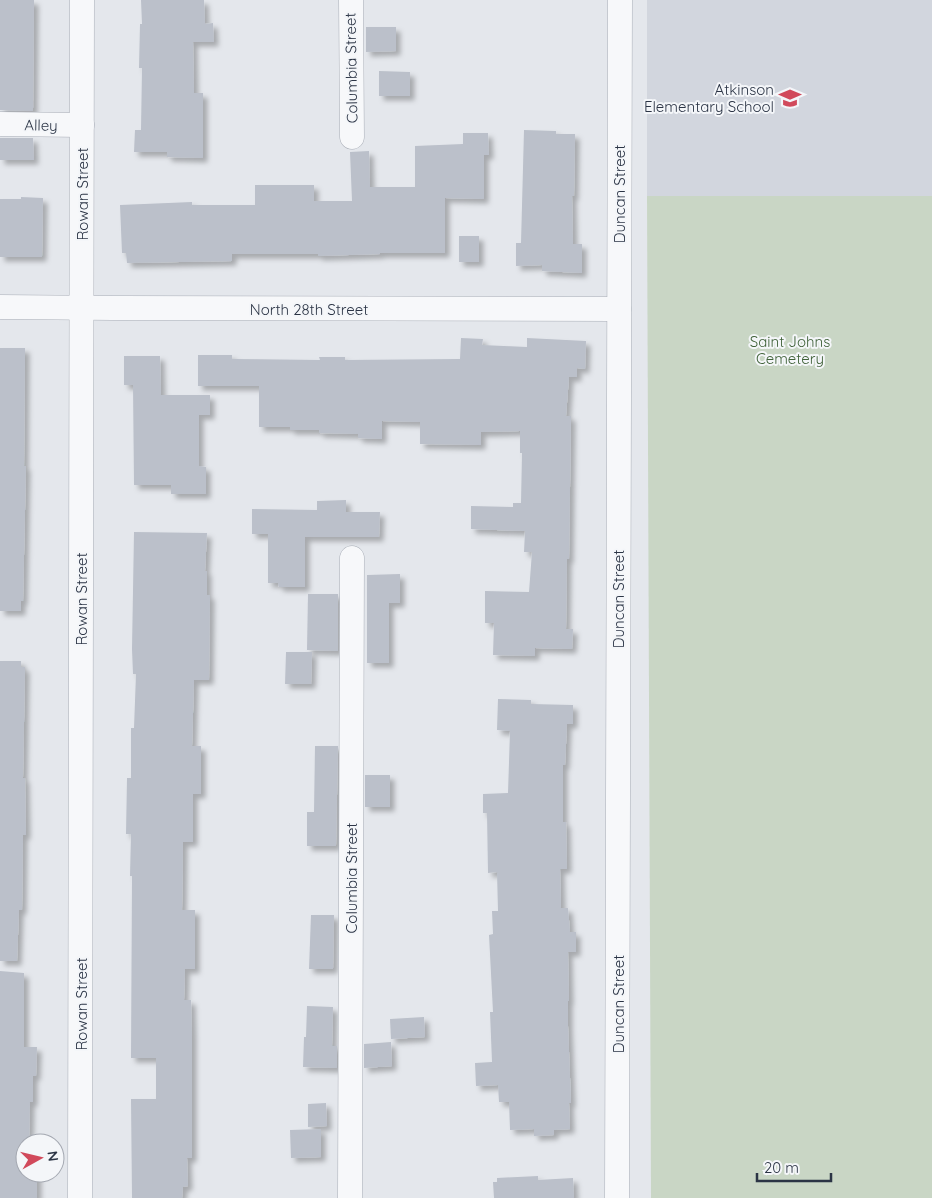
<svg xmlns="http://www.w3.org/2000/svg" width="932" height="1198" font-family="Quicksand,sans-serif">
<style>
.built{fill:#d2d6de}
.green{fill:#c9d6c5}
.building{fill:#bbc0ca;filter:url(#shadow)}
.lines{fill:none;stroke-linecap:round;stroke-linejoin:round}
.street-casing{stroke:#a9aeb7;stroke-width:25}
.street{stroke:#f7f8fa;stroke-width:24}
.labels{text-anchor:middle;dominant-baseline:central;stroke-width:4;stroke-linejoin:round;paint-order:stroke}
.street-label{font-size:15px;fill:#2b3445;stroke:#f4f6f9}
.poi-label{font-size:15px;fill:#2b3445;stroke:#f4f6f9;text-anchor:end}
.park-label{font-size:15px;fill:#3f6138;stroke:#f4f6f9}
</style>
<defs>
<filter id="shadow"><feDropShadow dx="4.5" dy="4.5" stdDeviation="2.5" flood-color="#0004"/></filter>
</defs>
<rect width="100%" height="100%" fill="#e4e7ec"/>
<!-- built -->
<rect class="built" x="647" y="0" width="285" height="196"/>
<!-- green -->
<path class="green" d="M 647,196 L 932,196 L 932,1198 L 651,1198 Z"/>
<!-- building -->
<g class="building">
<path d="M 0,0 L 34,0 L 33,111 L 0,110 Z"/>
<path d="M 141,0 L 204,0 L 205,24 L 213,23 L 214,42 L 193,42 L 194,93 L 203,93 L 203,158 L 167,157 L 167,152 L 134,152 L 135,130 L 141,130 L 142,68 L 139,68 L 140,24 L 142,24 Z"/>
<path d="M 366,27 L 396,27 L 396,51 L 366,52 Z"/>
<path d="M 379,71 L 410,72 L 410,96 L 379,96 Z"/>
<path d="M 524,130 L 556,131 L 556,134 L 575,134 L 574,196 L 572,196 L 573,244 L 582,244 L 582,273 L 542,271 L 542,265 L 516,266 L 516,243 L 521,243 Z"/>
<path d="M 463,133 L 488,133 L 489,155 L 484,155 L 484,199 L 445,198 L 445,253 L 380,253 L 380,254 L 318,256 L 318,254 L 232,254 L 232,261 L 127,263 L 126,253 L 122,253 L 120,205 L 192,202 L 192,205 L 255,205 L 255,185 L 314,185 L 314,201 L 352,201 L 350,152 L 369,151 L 370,187 L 415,187 L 415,146 L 463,144 Z"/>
<path d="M 0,138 L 33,138 L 34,160 L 0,160 Z"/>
<path d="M 21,197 L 43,198 L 42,257 L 0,257 L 0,199 L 21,199 Z"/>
<rect x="459" y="236" width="20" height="26"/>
<path d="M 461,338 L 483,339 L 482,345 L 527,347 L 527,338 L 586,341 L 585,369 L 577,368 L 577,377 L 569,377 L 566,416 L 571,416 L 569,559 L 567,559 L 566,629 L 573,629 L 572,649 L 535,648 L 535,656 L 493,655 L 494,623 L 485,623 L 485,591 L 529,592 L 532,552 L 524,552 L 525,531 L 471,529 L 471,506 L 513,507 L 513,503 L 521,503 L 522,453 L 520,453 L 520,431 L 481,432 L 481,445 L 420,444 L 420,422 L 382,421 L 382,439 L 358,438 L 358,434 L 319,433 L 319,430 L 290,430 L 290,427 L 259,427 L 259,386 L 198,386 L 198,355 L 232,355 L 232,359 L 320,360 L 319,357 L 345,357 L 345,360 L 460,359 Z"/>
<path d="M 0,348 L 25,348 L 24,466 L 26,466 L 23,601 L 21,601 L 21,611 L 0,611 Z"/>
<path d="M 124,356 L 160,356 L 161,395 L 210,395 L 210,415 L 199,415 L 199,466 L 206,467 L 206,494 L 171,494 L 171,485 L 134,485 L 133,385 L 124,385 Z"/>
<path d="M 346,500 L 346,512 L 380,512 L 379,537 L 305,537 L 305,587 L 279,587 L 278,583 L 268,583 L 268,534 L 252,534 L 252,509 L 317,510 L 317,501 Z"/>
<path d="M 134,532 L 207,533 L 205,571 L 207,571 L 207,595 L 210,595 L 209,680 L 194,680 L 192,746 L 201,746 L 201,794 L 193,794 L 193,842 L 183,842 L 182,910 L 195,910 L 195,969 L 185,969 L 184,1000 L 191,1000 L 192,1036 L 192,1158 L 187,1158 L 188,1186 L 183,1187 L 182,1198 L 132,1198 L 131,1099 L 156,1099 L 156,1058 L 131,1058 L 132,876 L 130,876 L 131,834 L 126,834 L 127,778 L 131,778 L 131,728 L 134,728 L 136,674 L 133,674 L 132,649 Z"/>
<path d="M 400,574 L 400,603 L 389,603 L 389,663 L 367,663 L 367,575 Z"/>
<path d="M 308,594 L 338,594 L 338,651 L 307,650 Z"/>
<path d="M 286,652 L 312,652 L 311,684 L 285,684 Z"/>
<path d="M 0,661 L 21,661 L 21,667 L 25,667 L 23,778 L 25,778 L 26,835 L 23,835 L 22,910 L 19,910 L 17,961 L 0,961 Z"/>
<path d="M 498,699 L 531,700 L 531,704 L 573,705 L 573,724 L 567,724 L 565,765 L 563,765 L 563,822 L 566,822 L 567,869 L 560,869 L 561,908 L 568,908 L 570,932 L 576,932 L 576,952 L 568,952 L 569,1001 L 568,1001 L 568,1026 L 571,1103 L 569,1103 L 570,1129 L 554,1130 L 554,1135 L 534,1136 L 534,1129 L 510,1130 L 509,1102 L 499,1102 L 498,1085 L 476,1086 L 475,1063 L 492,1062 L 490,1012 L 493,1012 L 489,935 L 493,934 L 492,911 L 498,911 L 497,872 L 488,873 L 487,813 L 483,813 L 483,794 L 508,793 L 510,731 L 497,730 Z"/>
<path d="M 315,746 L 338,746 L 336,846 L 307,846 L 307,812 L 314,812 Z"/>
<rect x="365" y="775" width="25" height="32"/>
<path d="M 311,915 L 334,915 L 333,969 L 309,969 Z"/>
<path d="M 0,971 L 24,973 L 24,1047 L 37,1047 L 36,1076 L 33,1076 L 33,1102 L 30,1102 L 29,1143 L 25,1143 L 25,1173 L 37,1173 L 37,1198 L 0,1198 Z"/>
<path d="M 307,1006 L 333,1007 L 332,1046 L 337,1046 L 337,1068 L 303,1067 L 304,1037 L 306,1037 Z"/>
<path d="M 424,1017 L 425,1037 L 391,1039 L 390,1019 Z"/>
<path d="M 391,1042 L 392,1066 L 364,1068 L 364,1044 Z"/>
<path d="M 326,1103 L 327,1126 L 308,1127 L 308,1104 Z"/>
<path d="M 321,1129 L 321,1157 L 291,1158 L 290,1130 Z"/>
<path d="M 538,1176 L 538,1180 L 573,1178 L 574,1198 L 494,1198 L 493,1182 L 497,1182 L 497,1178 Z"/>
</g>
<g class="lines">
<!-- street casing -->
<g class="street-casing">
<g id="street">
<path d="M 351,0 L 352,137"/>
<path d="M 0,124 L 82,125"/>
<path d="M 0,307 L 113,308 L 619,309"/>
<path d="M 80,1198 L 82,0"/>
<path d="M 350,1198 L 352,558"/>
<path d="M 617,1198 L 620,0"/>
</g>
</g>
<!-- street -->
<use href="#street" class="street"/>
</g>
<!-- icons -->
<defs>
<g id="school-bare" transform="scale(1.725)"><path d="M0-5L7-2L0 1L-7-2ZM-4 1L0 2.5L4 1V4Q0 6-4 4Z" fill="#d1495b" stroke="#f4f6f9" stroke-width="2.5" paint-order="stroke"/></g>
</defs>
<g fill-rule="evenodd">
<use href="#school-bare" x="790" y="98"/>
</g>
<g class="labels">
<!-- street labels -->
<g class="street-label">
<text transform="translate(351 68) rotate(-91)">Columbia Street</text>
<text transform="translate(41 125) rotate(1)">Alley</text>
<text transform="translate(82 194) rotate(-90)">Rowan Street</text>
<text transform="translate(619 194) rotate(-90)">Duncan Street</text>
<text x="309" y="309">North 28th Street</text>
<text transform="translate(81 599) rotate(-90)">Rowan Street</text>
<text transform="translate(618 599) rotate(-90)">Duncan Street</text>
<text transform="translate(351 878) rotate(-90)">Columbia Street</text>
<text transform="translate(81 1004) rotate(-90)">Rowan Street</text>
<text transform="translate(618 1004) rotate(-90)">Duncan Street</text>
</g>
<!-- poi labels -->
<g class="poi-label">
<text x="774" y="89">Atkinson<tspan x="774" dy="17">Elementary School</tspan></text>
</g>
<!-- park labels -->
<g class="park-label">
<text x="790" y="341">Saint Johns<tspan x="790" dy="17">Cemetery</tspan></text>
</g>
</g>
<!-- north arrow -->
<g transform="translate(40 1158) rotate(82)"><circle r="24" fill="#f4f6f9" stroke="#a4a8b1"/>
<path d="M0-4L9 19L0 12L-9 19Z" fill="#d1495b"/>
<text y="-8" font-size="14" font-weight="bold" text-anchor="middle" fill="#2b3445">N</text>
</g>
<!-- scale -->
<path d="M757 1173v8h74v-8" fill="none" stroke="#2b3445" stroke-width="2.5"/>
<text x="764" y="1173" font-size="15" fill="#2b3445" stroke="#f4f6f9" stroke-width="4" paint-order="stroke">20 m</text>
</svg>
